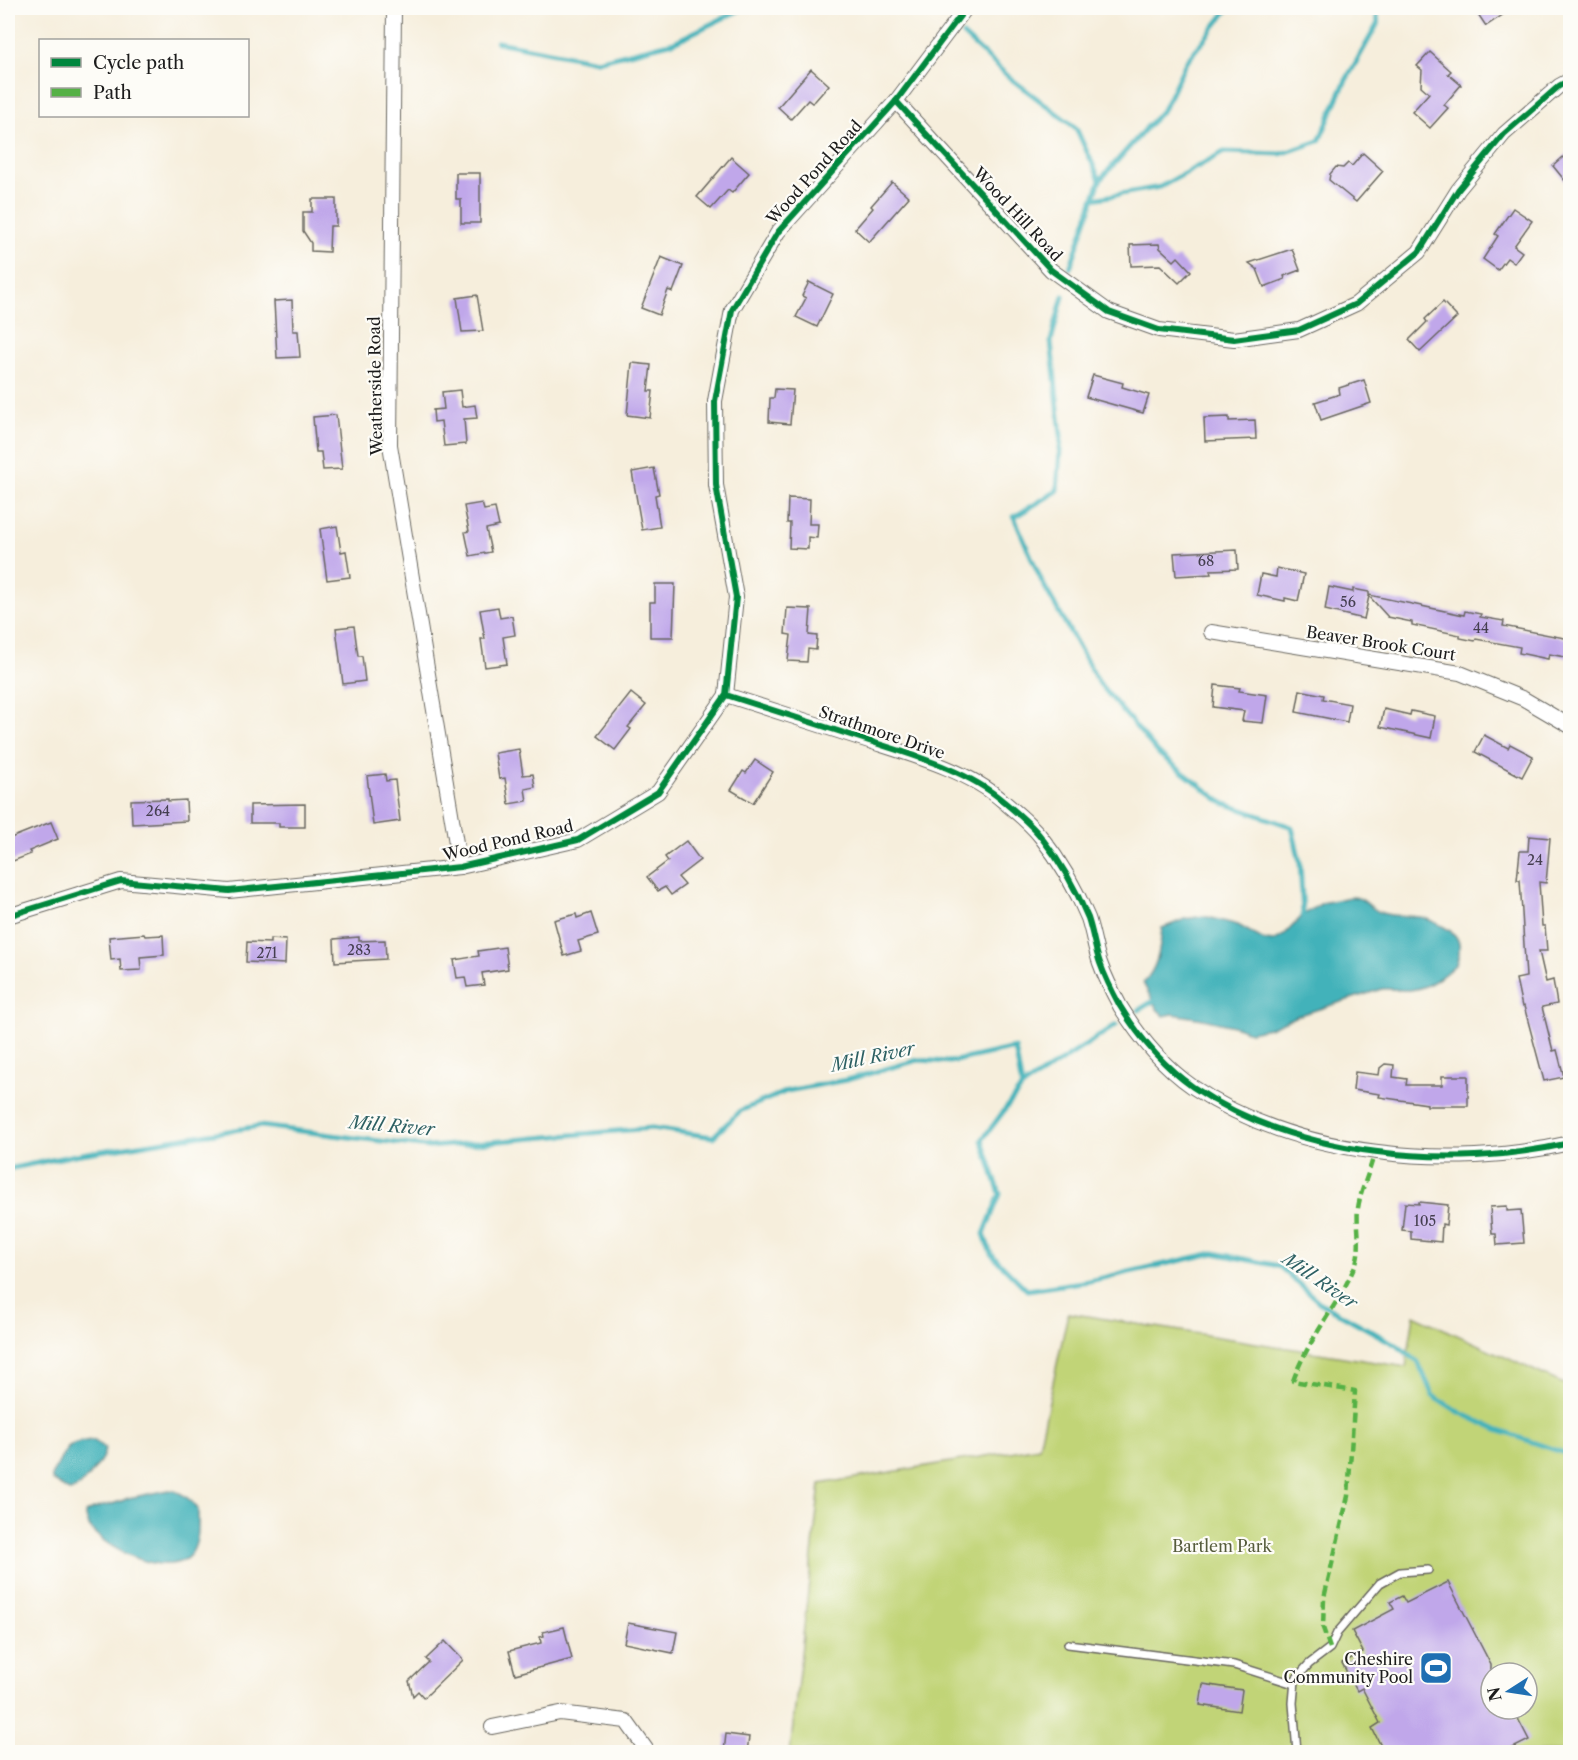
<svg xmlns="http://www.w3.org/2000/svg" width="1578" height="1760" font-family="'Libre Caslon Text',serif">
<style>
.green{fill:#c1d477;stroke:#6e784a;stroke-width:1.5;fill-rule:evenodd}
.water{fill:#42b2ba;stroke:#2f676b;stroke-width:1.5}
.lines{fill:none;stroke-linecap:round;stroke-linejoin:round}
.stream{stroke:#42b2ba;stroke-width:5}
.building{fill:#c0a7ea}
.service-casing{stroke:#68665f;stroke-width:10}
.minor-casing{stroke:#68665f;stroke-width:16}
.service{stroke:#fff;stroke-width:7}
.minor{stroke:#fff;stroke-width:14}
.quiet{stroke:#55b145;stroke-width:4.5;stroke-dasharray:9 4.5;stroke-linecap:butt}
.cycleway-casing{stroke:#fdfcf7;stroke-width:10}
.cycleway{stroke:#00873e;stroke-width:6}
.labels{text-anchor:middle;dominant-baseline:central;stroke-width:4.5;stroke-linejoin:round;paint-order:stroke}
.number-label{font-size:14px;fill:#453f50}
.street-label{font-size:16px;fill:#1c1c1c;stroke:#fdfcf7}
.park-label{font-size:16px;fill:#565c3c;stroke:#fdfcf7}
.poi-label{font-size:16px;fill:#1c1c1c;stroke:#fdfcf7;text-anchor:end}
.water-label{font-size:18px;font-style:italic;fill:#2d6063;stroke:#fdfcf7}
</style>
<rect width="100%" height="100%" fill="#fdfcf7"/>
<filter id="ink" filterUnits="userSpaceOnUse"><feTurbulence type="fractalNoise" baseFrequency=".0167" numOctaves="2"/><feDisplacementMap in="SourceGraphic" scale="12" xChannelSelector="R" yChannelSelector="G"/><feConvolveMatrix kernelMatrix="1 2 1 2 8 2 1 2 1" color-interpolation-filters="sRGB"/></filter>
<filter id="wash" filterUnits="userSpaceOnUse"><feTurbulence type="fractalNoise" baseFrequency=".008" numOctaves="4" result="noise"/><feDisplacementMap in="SourceGraphic" scale="24" xChannelSelector="R" yChannelSelector="G"/><feGaussianBlur stdDeviation="1.35" result="paint"/><feColorMatrix in="noise" values="0 0 0 0 0 0 0 0 0 0 0 0 0 0 0 0 0 1.4 0 .05"/><feComposite in="paint" operator="in"/></filter>
<g filter="url(#wash)">
<rect width="100%" height="100%" fill="#f6eedc"/>
<!-- green -->
<path class="green" d="M 1068,1313 L 1406,1367 L 1414,1315 L 1570,1387 L 1570,1752 L 790,1752 L 820,1484 L 1039,1447 ZM 1491,1673 L 1527,1673 L 1527,1709 L 1491,1709 Z"/>
<!-- water -->
<g class="water">
<path d="M 1350,897 C 1365,896 1369,909 1382,913 C 1394,917 1408,915 1420,917 C 1426,918 1432,921 1438,924 C 1458,933 1464,942 1456,964 C 1443,976 1429,988 1410,990 C 1401,991 1392,988 1382,989 L 1297,1016 L 1269,1028 L 1250,1032 L 1233,1026 L 1203,1019 L 1173,1014 L 1164,1016 L 1157,1009 L 1143,983 C 1158,968 1160,949 1162,928 L 1185,919 L 1204,916 L 1238,925 L 1264,940 L 1274,941 L 1284,935 L 1303,915 L 1322,903 Z"/>
<path d="M 93,1440 L 105,1448 C 105,1460 80,1490 69,1491 L 52,1480 C 51,1473 55,1469 59,1462 C 68,1444 72,1442 93,1440 Z"/>
<path d="M 169,1490 C 181,1491 191,1500 198,1509 C 198,1524 200,1541 191,1554 C 170,1581 104,1549 89,1526 C 87,1522 86,1517 85,1513 C 98,1504 115,1506 128,1498 Z"/>
</g>
<g class="lines">
<!-- stream -->
<g class="stream">
<path d="M 932,8 L 942,16"/>
<path d="M 963,35 L 1010,78 L 1076,128 L 1100,180"/>
<path d="M 497,42 L 597,61 L 674,42 L 744,8"/>
<path d="M 1093,199 L 1160,187 L 1224,152 L 1281,154 L 1319,141 L 1345,82 L 1378,23 L 1376,8"/>
<path d="M 1070,268 L 1100,180 L 1164,108 L 1186,62 L 1229,8"/>
<path d="M 1063,296 L 1051,341 L 1061,436 L 1057,491 L 1014,517 L 1042,582 L 1099,683 L 1159,754 L 1223,803 L 1292,827 L 1300,862 L 1303,915"/>
<path d="M 1139,1010 L 1153,1001"/>
<path d="M 1022,1087 L 1116,1025"/>
<path d="M 8,1169 L 75,1155 L 260,1126 L 429,1147 L 652,1128 L 713,1137 L 740,1111 L 787,1091 L 846,1080 L 918,1060 L 950,1062 L 1015,1048 L 1022,1087 L 982,1140 L 1000,1194 L 984,1234 L 991,1254 L 1027,1290 L 1089,1281 L 1214,1253 L 1279,1266 L 1319,1302 L 1398,1346 L 1418,1362 L 1433,1396 L 1461,1413 L 1497,1430 L 1570,1455"/>
</g>
</g>
<g id="blocks">
<!-- building -->
<g class="building">
<path d="M 1474,8 L 1513,8 L 1486,26 Z"/>
<path d="M 1430,52 L 1451,71 L 1448,74 L 1461,85 L 1444,105 L 1448,108 L 1430,128 L 1412,112 L 1429,93 L 1421,86 L 1422,70 L 1417,66 Z"/>
<path d="M 811,69 L 829,85 L 815,101 L 812,103 L 808,100 L 791,119 L 778,107 Z"/>
<path d="M 1570,151 L 1570,187 L 1553,166 Z"/>
<path d="M 1363,153 L 1383,171 L 1356,202 L 1329,180 L 1330,174 L 1336,167 L 1343,168 L 1348,163 L 1352,166 Z"/>
<path d="M 731,157 L 749,173 L 732,193 L 728,190 L 711,209 L 697,197 Z"/>
<path d="M 456,173 L 480,173 L 480,223 L 461,223 L 461,199 L 456,199 Z"/>
<path d="M 892,182 L 909,197 L 869,242 L 855,229 L 873,208 L 871,206 Z"/>
<path d="M 312,199 L 336,199 L 336,226 L 330,226 L 329,252 L 311,251 L 311,243 L 303,231 L 303,212 L 312,212 Z"/>
<path d="M 1513,208 L 1532,221 L 1514,246 L 1522,252 L 1514,263 L 1507,258 L 1498,270 L 1483,259 L 1498,236 L 1495,234 Z"/>
<path d="M 1159,244 L 1160,248 L 1174,261 L 1178,257 L 1191,271 L 1179,283 L 1160,265 L 1131,266 L 1130,245 Z"/>
<path d="M 1292,249 L 1300,270 L 1284,276 L 1285,279 L 1264,287 L 1257,269 L 1249,263 Z"/>
<path d="M 661,257 L 683,266 L 673,292 L 668,290 L 659,315 L 641,308 Z"/>
<path d="M 809,282 L 833,294 L 817,327 L 796,317 L 806,298 L 802,296 Z"/>
<path d="M 477,295 L 483,331 L 462,332 L 457,298 Z"/>
<path d="M 292,300 L 293,331 L 298,331 L 300,357 L 277,358 L 274,301 Z"/>
<path d="M 1443,302 L 1457,317 L 1420,352 L 1409,340 L 1427,322 L 1425,319 Z"/>
<path d="M 632,363 L 651,365 L 648,391 L 653,391 L 650,418 L 627,415 Z"/>
<path d="M 1093,375 L 1123,383 L 1122,387 L 1149,395 L 1143,413 L 1086,397 Z"/>
<path d="M 1364,380 L 1371,403 L 1321,420 L 1315,402 L 1340,394 L 1339,388 Z"/>
<path d="M 775,389 L 793,390 L 790,424 L 769,422 L 770,398 L 774,398 Z"/>
<path d="M 460,390 L 462,407 L 475,405 L 477,418 L 464,419 L 466,444 L 444,446 L 441,421 L 434,422 L 433,410 L 444,409 L 442,392 Z"/>
<path d="M 336,415 L 342,469 L 323,470 L 321,452 L 316,452 L 313,417 Z"/>
<path d="M 1229,417 L 1229,421 L 1255,420 L 1256,439 L 1205,441 L 1204,418 Z"/>
<path d="M 654,468 L 659,494 L 655,495 L 660,527 L 642,530 L 632,472 Z"/>
<path d="M 788,498 L 810,499 L 809,524 L 818,524 L 817,538 L 808,537 L 808,549 L 789,548 L 790,523 L 787,523 Z"/>
<path d="M 482,503 L 484,510 L 495,508 L 499,526 L 486,529 L 491,552 L 470,556 L 465,532 L 469,531 L 464,506 Z"/>
<path d="M 337,526 L 341,552 L 346,551 L 350,577 L 327,580 L 320,529 Z"/>
<path d="M 1237,550 L 1238,569 L 1210,570 L 1211,574 L 1176,576 L 1174,553 Z"/>
<path d="M 1277,568 L 1304,574 L 1298,601 L 1285,598 L 1285,601 L 1257,595 L 1261,574 L 1276,577 Z"/>
<path d="M 655,584 L 675,584 L 673,637 L 650,637 L 650,602 L 655,602 Z"/>
<path d="M 1329,587 L 1353,592 L 1353,589 L 1369,592 L 1369,595 L 1464,615 L 1465,611 L 1481,614 L 1480,617 L 1504,621 L 1503,626 L 1570,639 L 1570,658 L 1549,654 L 1548,659 L 1519,653 L 1520,647 L 1476,639 L 1475,641 L 1460,638 L 1460,635 L 1412,625 L 1412,622 L 1388,617 L 1369,596 L 1364,619 L 1325,610 Z"/>
<path d="M 498,607 L 500,618 L 512,616 L 515,635 L 503,637 L 507,664 L 485,667 L 481,639 L 485,639 L 480,610 Z"/>
<path d="M 787,608 L 811,609 L 809,635 L 817,636 L 816,650 L 808,649 L 807,662 L 788,661 L 791,635 L 785,634 Z"/>
<path d="M 354,626 L 358,656 L 362,656 L 365,681 L 343,684 L 336,628 Z"/>
<path d="M 1215,685 L 1240,688 L 1239,691 L 1267,695 L 1263,723 L 1242,721 L 1244,711 L 1213,707 Z"/>
<path d="M 1300,690 L 1324,695 L 1323,699 L 1350,704 L 1347,722 L 1296,712 Z"/>
<path d="M 631,693 L 646,705 L 628,727 L 631,729 L 615,750 L 597,736 Z"/>
<path d="M 1384,709 L 1410,715 L 1411,711 L 1435,716 L 1431,738 L 1380,727 Z"/>
<path d="M 1484,735 L 1508,748 L 1510,744 L 1533,756 L 1522,777 L 1475,752 Z"/>
<path d="M 519,749 L 523,775 L 533,774 L 535,787 L 525,789 L 527,801 L 509,804 L 505,778 L 499,779 L 495,753 Z"/>
<path d="M 755,760 L 773,772 L 753,803 L 731,790 L 743,771 L 746,773 Z"/>
<path d="M 385,774 L 386,781 L 395,780 L 400,821 L 373,825 L 367,776 Z"/>
<path d="M 168,799 L 168,801 L 186,800 L 187,821 L 132,824 L 131,800 Z"/>
<path d="M 305,804 L 305,827 L 279,827 L 279,823 L 250,823 L 250,805 Z"/>
<path d="M 51,822 L 58,839 L 29,851 L 31,854 L 8,863 L 8,839 Z"/>
<path d="M 1529,836 L 1550,838 L 1546,883 L 1539,882 L 1542,926 L 1545,926 L 1547,951 L 1539,951 L 1546,982 L 1553,980 L 1557,1004 L 1542,1007 L 1553,1051 L 1557,1050 L 1564,1077 L 1544,1081 L 1524,1006 L 1522,1007 L 1516,979 L 1526,977 L 1520,880 L 1517,880 L 1520,851 L 1528,851 Z"/>
<path d="M 686,841 L 700,860 L 678,877 L 685,885 L 671,895 L 665,887 L 658,891 L 647,877 L 668,861 L 665,857 Z"/>
<path d="M 591,913 L 598,935 L 578,941 L 581,951 L 564,956 L 554,920 L 576,914 L 577,918 Z"/>
<path d="M 144,934 L 145,936 L 163,935 L 164,955 L 140,957 L 141,970 L 121,971 L 120,959 L 111,960 L 109,937 Z"/>
<path d="M 359,937 L 359,941 L 385,940 L 386,959 L 335,962 L 334,939 Z"/>
<path d="M 270,939 L 286,940 L 285,964 L 246,962 L 247,942 L 270,943 Z"/>
<path d="M 505,947 L 508,969 L 482,973 L 484,985 L 467,987 L 465,977 L 457,978 L 454,960 L 479,956 L 478,951 Z"/>
<path d="M 1385,1064 L 1394,1065 L 1393,1077 L 1407,1079 L 1406,1085 L 1442,1085 L 1442,1076 L 1468,1076 L 1468,1106 L 1427,1106 L 1427,1104 L 1379,1097 L 1380,1094 L 1353,1090 L 1355,1072 L 1379,1075 L 1380,1068 Z"/>
<path d="M 1419,1202 L 1448,1205 L 1446,1225 L 1442,1224 L 1441,1242 L 1411,1239 L 1411,1231 L 1402,1230 L 1405,1203 L 1419,1204 Z"/>
<path d="M 1507,1206 L 1507,1211 L 1521,1210 L 1524,1243 L 1497,1245 L 1496,1234 L 1492,1234 L 1490,1207 Z"/>
<path d="M 1448,1582 L 1491,1665 L 1491,1709 L 1513,1709 L 1529,1740 L 1505,1752 L 1384,1752 L 1372,1728 L 1380,1723 L 1362,1688 L 1357,1691 L 1342,1663 L 1363,1652 L 1352,1631 L 1394,1609 L 1390,1602 L 1402,1596 L 1406,1603 Z"/>
<path d="M 628,1623 L 677,1632 L 673,1653 L 624,1643 Z"/>
<path d="M 564,1627 L 572,1659 L 515,1674 L 509,1651 L 541,1643 L 540,1637 L 544,1636 L 543,1632 Z"/>
<path d="M 445,1641 L 463,1660 L 424,1698 L 418,1691 L 413,1696 L 409,1681 L 429,1662 L 426,1659 Z"/>
<path d="M 1203,1684 L 1242,1690 L 1239,1711 L 1200,1705 Z"/>
<path d="M 726,1734 L 749,1737 L 747,1752 L 724,1752 Z"/>
</g>
</g>
</g>
<g filter="url(#ink)">
<use href="#blocks" fill-opacity="0" stroke="#68665f" stroke-width="1.5"/>
<g class="lines">
<!-- service casing -->
<g class="service-casing">
<g id="service">
<path d="M 1068,1644 L 1234,1665 L 1294,1684"/>
<path d="M 1297,1752 L 1293,1703 L 1295,1680 L 1309,1664 L 1330,1648 L 1337,1633 L 1380,1583 L 1400,1572 L 1428,1570"/>
</g>
</g>
<!-- minor casing -->
<g class="minor-casing">
<g id="minor">
<path d="M 394,8 L 390,445 L 460,867"/>
<path d="M 896,101 L 1051,270 L 1109,312 L 1159,330 L 1234,339 L 1299,330 L 1356,304 L 1419,252 L 1458,190 L 1504,134 L 1559,86 L 1570,80"/>
<path d="M 1211,632 L 1460,673 L 1524,699 L 1570,726"/>
<path d="M 726,695 C 773,710 819,725 866,740 C 909,754 968,770 1003,801 C 1016,812 1031,824 1041,837 C 1060,861 1076,889 1088,918 C 1093,933 1095,949 1100,963 C 1105,977 1113,993 1120,1006 C 1139,1037 1163,1066 1193,1087 C 1296,1157 1451,1171 1570,1143"/>
<path d="M 8,916 L 121,881 L 229,891 L 460,867 L 578,840 L 658,792 L 726,695 L 736,597 L 716,485 L 715,401 L 732,310 L 778,232 L 896,101 L 966,8"/>
<path d="M 492,1727 L 560,1713 L 626,1721 L 646,1749 L 645,1752"/>
</g>
</g>
<!-- service -->
<use href="#service" class="service"/>
<!-- minor -->
<use href="#minor" class="minor"/>
<!-- quiet -->
<path class="quiet" d="M 1330,1648 L 1323,1628 L 1324,1598 L 1348,1496 L 1355,1391 L 1293,1381 C 1308,1338 1340,1304 1356,1263 C 1362,1244 1356,1226 1358,1208 C 1361,1188 1371,1170 1375,1150"/>
<!-- cycleway casing -->
<g class="cycleway-casing">
<g id="cycleway">
<path d="M 896,101 L 1051,270 L 1109,312 L 1159,330 L 1234,339 L 1299,330 L 1356,304 L 1419,252 L 1458,190 L 1504,134 L 1559,86 L 1570,80"/>
<path d="M 726,695 C 773,710 819,725 866,740 C 909,754 968,770 1003,801 C 1016,812 1031,824 1041,837 C 1060,861 1076,889 1088,918 C 1093,933 1095,949 1100,963 C 1105,977 1113,993 1120,1006 C 1139,1037 1163,1066 1193,1087 C 1296,1157 1451,1171 1570,1143"/>
<path d="M 8,916 L 121,881 L 229,891 L 460,867 L 578,840 L 658,792 L 726,695 L 736,597 L 716,485 L 715,401 L 732,310 L 778,232 L 896,101 L 966,8"/>
</g>
</g>
<!-- cycleway -->
<use href="#cycleway" class="cycleway"/>
</g>
</g>
<!-- icons -->
<defs>
<g id="stadium-square" transform="scale(1.725)"><rect x="-9" y="-9" width="18" height="18" rx="4" fill="#1f6fb2" stroke="#fdfcf7"/><path d="M0-5a6.5 5 0 1 0 0 10a6.5 5 0 1 0 0-10ZM-3.5-1.8h7v3.6h-7Z" fill="#fff"/></g>
</defs>
<g fill-rule="evenodd">
<use href="#stadium-square" x="1436" y="1668"/>
</g>
<g class="labels">
<!-- number labels -->
<g class="number-label">
<text x="1206" y="561">68</text>
<text x="1348" y="602">56</text>
<text x="1481" y="628">44</text>
<text x="158" y="811">264</text>
<text x="1535" y="860">24</text>
<text x="359" y="950">283</text>
<text x="267" y="953">271</text>
<text x="1425" y="1221">105</text>
</g>
<!-- street labels -->
<g class="street-label">
<text transform="translate(814 172) rotate(-48)">Wood Pond Road</text>
<text transform="translate(1018 214) rotate(47)">Wood Hill Road</text>
<text transform="translate(375 386) rotate(-91)">Weatherside Road</text>
<text transform="translate(1381 643) rotate(9)">Beaver Brook Court</text>
<text transform="translate(882 732) rotate(19)">Strathmore Drive</text>
<text transform="translate(508 840) rotate(-13)">Wood Pond Road</text>
</g>
<!-- park labels -->
<g class="park-label">
<text x="1222" y="1546">Bartlem Park</text>
</g>
<!-- poi labels -->
<g class="poi-label">
<text x="1413" y="1659">Cheshire<tspan x="1413" dy="18">Community Pool</tspan></text>
</g>
<!-- water labels -->
<g class="water-label">
<text transform="translate(873 1057) rotate(-12)">Mill River</text>
<text transform="translate(392 1126) rotate(5)">Mill River</text>
<text transform="translate(1320 1281) rotate(34)">Mill River</text>
</g>
</g>
<!-- margin -->
<rect width="1578" height="1760" fill="none" stroke="#fdfcf7" stroke-width="30"/>
<!-- legend -->
<rect x="39" y="39" width="210" height="78" fill="#fdfcf7" stroke="#a3a29f" stroke-width="1.5"/>
<rect x="51" y="58" width="30" height="9" fill="#00873e" stroke="#a3a29f" stroke-width="1.5"/>
<text x="93" y="69" font-size="18" fill="#1c1c1c">Cycle path</text>
<rect x="51" y="88" width="30" height="9" fill="#55b145" stroke="#a3a29f" stroke-width="1.5"/>
<text x="93" y="99" font-size="18" fill="#1c1c1c">Path</text>
<!-- north arrow -->
<g transform="translate(1509 1691) rotate(258)"><circle r="28" fill="#fdfcf7" stroke="#a3a29f" stroke-width="1.5"/>
<path d="M0-4.5L10 22L0 15L-10 22Z" fill="#1f6fb2"/>
<text y="-9" font-size="16" font-weight="bold" text-anchor="middle" fill="#1c1c1c">N</text>
</g>
</svg>
